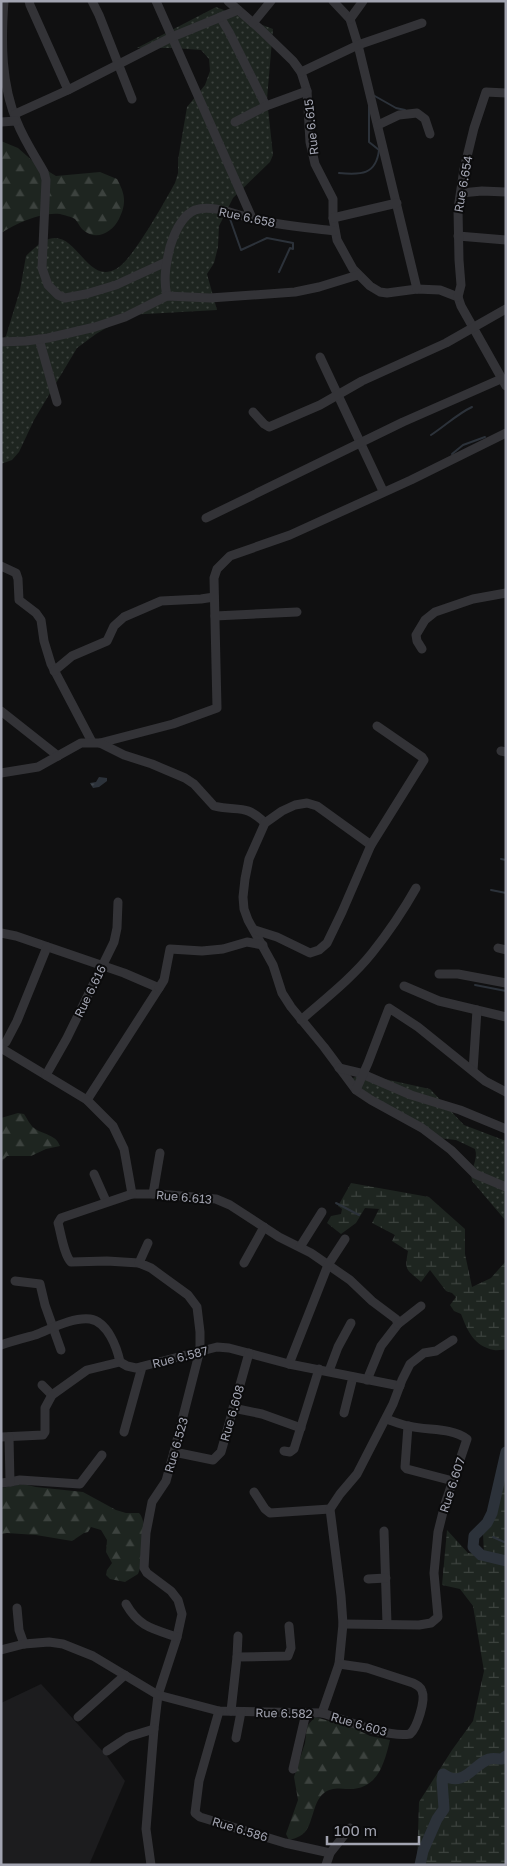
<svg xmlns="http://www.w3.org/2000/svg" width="507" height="1866" font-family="'Golos Text',sans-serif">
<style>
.built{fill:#1c1c1e}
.grass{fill:url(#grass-dots)}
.forest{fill:url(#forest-firs)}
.wetland{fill:url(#wetland-marsh)}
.water{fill:url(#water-ripples)}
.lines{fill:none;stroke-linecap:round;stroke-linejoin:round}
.stream{stroke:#2c323a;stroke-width:2}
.river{stroke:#2c323a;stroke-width:11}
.minor{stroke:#333337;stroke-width:9}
.labels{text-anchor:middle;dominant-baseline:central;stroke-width:4;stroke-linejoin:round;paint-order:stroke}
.street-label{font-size:12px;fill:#a2a4b1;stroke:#0b0b0c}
</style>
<defs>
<pattern id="grass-dots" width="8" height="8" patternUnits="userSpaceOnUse" patternTransform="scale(1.25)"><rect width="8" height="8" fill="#1e2520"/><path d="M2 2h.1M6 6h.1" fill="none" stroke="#3c423e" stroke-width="1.8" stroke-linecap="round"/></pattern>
<pattern id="forest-firs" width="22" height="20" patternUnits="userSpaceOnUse" patternTransform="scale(1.25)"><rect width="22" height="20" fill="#1e2520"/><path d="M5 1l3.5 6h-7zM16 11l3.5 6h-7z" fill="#3c423e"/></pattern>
<pattern id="wetland-marsh" width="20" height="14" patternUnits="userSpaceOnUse" patternTransform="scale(1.25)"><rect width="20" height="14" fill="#1e2520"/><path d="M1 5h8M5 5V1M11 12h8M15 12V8" fill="none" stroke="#3c423e"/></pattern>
<pattern id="water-ripples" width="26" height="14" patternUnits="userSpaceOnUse" patternTransform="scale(1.25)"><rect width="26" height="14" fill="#2c323a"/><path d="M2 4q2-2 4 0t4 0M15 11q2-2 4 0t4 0" fill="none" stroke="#474d54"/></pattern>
</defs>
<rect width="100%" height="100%" fill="#101011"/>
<!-- built -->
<path class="built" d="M 41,1684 L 107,1756 L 125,1781 L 89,1865 L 1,1865 L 1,1703 Z"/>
<!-- grass -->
<g class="grass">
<path d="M 216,7 L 273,29 L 267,99 L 273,155 L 270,162 L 233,198 L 219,226 L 218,247 L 214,263 L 207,274 L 217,310 L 128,315 L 96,334 L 77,348 L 34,420 L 19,452 L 12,460 L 1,464 L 1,340 L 6,336 L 20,290 L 26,256 C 31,251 37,245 44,241 C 76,224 85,286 116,269 C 132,261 165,201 175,183 L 178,173 L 178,160 L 187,107 L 205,85 L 210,71 L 209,59 L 201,50 L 173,48 L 137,48 Z"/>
<path d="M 357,1076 L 380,1078 L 430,1089 L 464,1125 L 506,1141 L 506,1221 L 472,1181 C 469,1170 479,1160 475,1149 L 456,1140 L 428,1137 L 349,1085 L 351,1079 Z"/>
</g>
<!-- forest -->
<g class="forest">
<path d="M 1,141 L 18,148 L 35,163 L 56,176 L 100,172 L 117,179 C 125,194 127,203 119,219 C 112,233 95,242 82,229 C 79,226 78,222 75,219 C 72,217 64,215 60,214 C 40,212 18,223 1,233 Z"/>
<path d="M 18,1113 L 24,1114 C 27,1118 30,1125 34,1128 C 43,1135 56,1134 60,1146 L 46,1149 L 31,1156 L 7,1156 L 1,1162 L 1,1118 Z"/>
<path d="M 23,1484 L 36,1487 L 83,1492 L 116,1510 L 126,1513 L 139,1513 C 149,1523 144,1561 138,1574 L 125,1582 L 110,1579 L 106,1575 L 107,1570 L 112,1563 L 106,1552 L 107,1540 L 101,1530 L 91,1527 L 88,1532 L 84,1533 L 72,1541 L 36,1535 L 7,1533 L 1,1534 L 1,1488 Z"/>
<path d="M 315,1717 L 354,1728 L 370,1736 L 390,1740 C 384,1765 377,1791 346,1789 C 339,1788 330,1788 324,1793 C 311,1803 314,1829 300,1836 C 297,1838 292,1839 289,1840 L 286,1834 L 298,1800 L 294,1777 L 305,1743 L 307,1726 Z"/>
</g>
<!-- wetland -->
<g class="wetland">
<path d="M 351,1183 L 429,1197 L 465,1229 L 465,1254 L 472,1287 L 491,1278 L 506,1261 L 506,1350 C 502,1349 498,1351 494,1350 C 474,1346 468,1332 461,1314 L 454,1311 L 450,1305 L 456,1297 L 452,1293 L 446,1291 L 430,1270 L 421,1282 C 407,1269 404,1272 408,1251 L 392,1241 L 395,1235 L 372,1223 L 379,1209 L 365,1208 L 356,1223 L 341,1234 L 327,1223 L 331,1216 L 341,1214 L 342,1209 L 338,1206 Z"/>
<path d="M 506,1471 L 506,1865 L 417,1865 L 419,1802 L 452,1750 L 473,1721 L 484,1671 L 473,1606 L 460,1589 L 442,1585 L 447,1530 L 468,1553 L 484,1553 L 483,1534 L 495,1514 Z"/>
</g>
<!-- water -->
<path class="water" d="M 99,777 L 107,778 L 107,781 L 99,787 L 93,788 L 90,783 L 96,782 Z"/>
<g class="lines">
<!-- stream -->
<g class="stream">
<path d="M 373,95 L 396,108 L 405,110"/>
<path d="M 339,173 C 361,175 376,175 379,150 L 369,142 L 369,106"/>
<path d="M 229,216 L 241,250 L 267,238 L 293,243 L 293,249 L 290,248 L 279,272"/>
<path d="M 431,435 C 445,426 457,414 472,407"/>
<path d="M 452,454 L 463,445 L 485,437"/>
<path d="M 501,859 L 506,860"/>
<path d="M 491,890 L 506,893"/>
<path d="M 475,985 L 506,991"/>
<path d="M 336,1203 L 359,1215"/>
<path d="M 493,1537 L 504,1542"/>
</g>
<!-- river -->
<g class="river">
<path d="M 506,1452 L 492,1513 L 487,1523 L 474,1536 L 473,1547 L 481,1555 L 506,1561"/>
<path d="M 420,1865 L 423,1851 L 437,1819 L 444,1809 L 442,1780 L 443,1774 C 463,1789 473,1765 489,1759 C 493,1758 498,1759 502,1759 L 506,1756"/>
</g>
<!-- minor -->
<g class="minor">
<path d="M 4,1 C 1,42 1,84 17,122 C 24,140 35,156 44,172 L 46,180 L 42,268 L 48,285 L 58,295 L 65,298 L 86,294 L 116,285 L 166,262"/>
<path d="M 29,1 L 30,5 L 68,90"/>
<path d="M 92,1 L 99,15 L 132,99"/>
<path d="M 156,1 L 252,218"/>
<path d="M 228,1 L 261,30 L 293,61 L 301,72 L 307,91 L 310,142 L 315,164 L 333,199 L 333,218 L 337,240 L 353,269 L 370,286 L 380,292 L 387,293 L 417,289 L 440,290 L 458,297 L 461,306 L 506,386"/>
<path d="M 333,1 L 350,19 L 358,45 L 417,289"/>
<path d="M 220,17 L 229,32 L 266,106"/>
<path d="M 350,19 L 363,1"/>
<path d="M 253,23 L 271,1"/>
<path d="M 301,72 L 358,45 L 422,23"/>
<path d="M 15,114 L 68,90 L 172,37 L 238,10"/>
<path d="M 1,122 L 16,121"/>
<path d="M 235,122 L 266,106 L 307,91"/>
<path d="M 378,125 L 399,115 L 417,113 L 425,119 L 430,134"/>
<path d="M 461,193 L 482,191 L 506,192"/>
<path d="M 333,218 L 397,203"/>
<path d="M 458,236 L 506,240"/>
<path d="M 167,296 C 163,279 166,264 170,247 C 174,234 181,216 195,210 C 214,203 243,218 262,221 C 286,226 311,228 335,231"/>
<path d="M 458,297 L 461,285 L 459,260 L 458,209 L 464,169 L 474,128 L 486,92 L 506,93"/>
<path d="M 39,339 L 57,402"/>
<path d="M 1,342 L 26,341 L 48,338 L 95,327 L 125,317 L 167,296 L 210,298 L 295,292 L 319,287 L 358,275"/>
<path d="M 320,357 L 383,491"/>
<path d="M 253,412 L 264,424 L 269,427 L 320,405 L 362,381 L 446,343 L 506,309"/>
<path d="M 206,518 L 403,422 L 501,379"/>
<path d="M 1,566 L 16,573 L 18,579 L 19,600 L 36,613 L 41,620 L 44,641 L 51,664 L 92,742"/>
<path d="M 215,616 L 297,612"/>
<path d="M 422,649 L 417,641 L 416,635 L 425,620 L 435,612 L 473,599 L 506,593"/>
<path d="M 54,671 L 72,656 L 107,641 L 114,626 L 124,617 L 161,601 L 201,599 L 214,597"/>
<path d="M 1,711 L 58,756"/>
<path d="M 100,743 L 173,724 L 217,708 L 214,578 L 217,569 L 230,556 L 290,535 L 411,480 L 506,433"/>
<path d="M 501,751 L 506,752"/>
<path d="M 1,773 L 38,767 L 81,743 L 100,743 L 124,755 L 152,764 L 185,778 L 194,784 L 214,806 C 238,812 245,803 265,823"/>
<path d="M 371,845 L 317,806 L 307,803 L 295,805 L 282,811 L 265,823 L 249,859 L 245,879 L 243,897 L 244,909 L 248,920 L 273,965 L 282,993 L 291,1007 L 324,1047 L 356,1090 L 371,1100 L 422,1128 L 451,1150 L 475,1174 L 506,1187"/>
<path d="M 255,930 L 277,937 L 310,953 L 319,950 L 327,943 L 342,912 L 371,845 L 424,760 L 422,757 L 377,726"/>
<path d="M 1,933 L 16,936 L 124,973 L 159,988 L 87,1100"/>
<path d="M 498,948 L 506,950"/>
<path d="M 439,974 L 458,974 L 506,983"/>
<path d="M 404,986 L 439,1001 L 506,1017"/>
<path d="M 159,988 L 164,980 L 170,949 L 202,951 L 223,949 L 247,942 L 263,945"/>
<path d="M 301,1020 C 325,999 352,978 372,953 C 388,933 403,911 416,888"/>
<path d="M 1,1046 L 6,1042 L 17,1021 L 47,947"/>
<path d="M 1,1048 L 87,1100 L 113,1126 L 124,1149 L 132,1194 L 159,1194 L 216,1199 L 230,1205 L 279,1237 L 311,1253 L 350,1280 L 372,1301 L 396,1319 L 398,1324 L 381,1346 L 367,1380"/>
<path d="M 339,1068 L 360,1073 L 411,1095 L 460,1110 L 506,1129"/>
<path d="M 473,1071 L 477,1010"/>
<path d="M 46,1075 L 67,1038 L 114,942 L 117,928 L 118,902"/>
<path d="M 356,1090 L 368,1063 L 389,1008 L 418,1027 L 485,1081 L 506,1092"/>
<path d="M 94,1174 L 106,1201"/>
<path d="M 132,1194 L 61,1218 L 58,1223 C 61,1233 64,1255 71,1262 L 107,1261 L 139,1263"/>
<path d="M 153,1194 L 160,1153"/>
<path d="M 148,1243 L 139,1263 L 151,1268 L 188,1295 L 197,1307 L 200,1332 L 200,1350 L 174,1452 L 166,1481 L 152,1502 L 146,1533 L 144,1568 L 147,1573 L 171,1591 L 178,1600 L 182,1614 L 177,1637 L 158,1695 L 154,1729 L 146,1829 L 151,1865"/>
<path d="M 300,1247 L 322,1212"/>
<path d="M 244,1263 L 264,1227"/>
<path d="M 15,1281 L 40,1284 L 45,1305 L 61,1350"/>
<path d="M 398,1324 L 421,1306"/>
<path d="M 1,1345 C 12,1341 24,1338 35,1335 C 51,1329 72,1317 90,1319 C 108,1322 117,1348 120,1362"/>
<path d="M 289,1364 L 328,1265 L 345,1239"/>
<path d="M 329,1371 L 338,1347 L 351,1323"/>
<path d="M 42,1385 L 52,1395"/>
<path d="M 233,1408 L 262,1414 L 301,1428"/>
<path d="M 344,1413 L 353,1377"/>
<path d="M 408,1426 L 405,1467 L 407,1469 L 453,1481"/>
<path d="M 124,1432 L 142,1367"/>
<path d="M 1,1437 L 43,1435 L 45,1432 L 45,1408 L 52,1395 L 87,1370 L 120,1362 L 127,1366 L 136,1368 L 217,1347 L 229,1348 L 289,1364 L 400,1386"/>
<path d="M 284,1451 L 290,1452 L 294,1449 L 319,1369"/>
<path d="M 174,1452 L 213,1460 L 221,1452 L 249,1353"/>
<path d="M 10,1482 L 20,1480 L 80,1484 L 102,1455"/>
<path d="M 1,1483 L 10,1482 L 9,1437"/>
<path d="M 254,1492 L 265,1509 L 270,1513 L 330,1509"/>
<path d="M 384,1531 L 387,1624"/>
<path d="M 368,1579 L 386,1578"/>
<path d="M 126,1604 C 139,1627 153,1629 177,1637"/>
<path d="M 17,1608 L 19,1630 L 24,1644"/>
<path d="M 343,1624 L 419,1625 L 431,1623 L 438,1617 L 434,1573 L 438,1532 L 445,1504 L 467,1439 C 451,1427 427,1431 409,1426 C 401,1425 393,1421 386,1419"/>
<path d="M 1,1650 L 24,1644 L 49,1642 L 63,1644 L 93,1656 L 158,1695 L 219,1711 L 322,1713 L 339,1664 L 343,1624 L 341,1596 L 330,1509 L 340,1494 L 357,1474 L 393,1404 L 402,1380 L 410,1364 L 424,1353 L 436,1351 L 453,1340"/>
<path d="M 237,1657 L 238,1636"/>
<path d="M 219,1711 L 199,1781 L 195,1813 L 200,1817 L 285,1843 L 330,1853"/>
<path d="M 231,1711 L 237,1657 L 288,1656 L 291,1648 L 289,1626"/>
<path d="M 322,1713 C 346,1720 386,1738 410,1734 C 417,1728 426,1700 422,1691 C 421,1687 417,1685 413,1683 L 367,1668 L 339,1664"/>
<path d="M 78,1717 L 125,1675"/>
<path d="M 236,1738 L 241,1712"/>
<path d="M 107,1751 L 128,1737 L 154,1729"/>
<path d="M 293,1769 L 306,1713"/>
<path d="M 326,1865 L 330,1853 L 350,1828"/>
</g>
</g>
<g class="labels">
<!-- street labels -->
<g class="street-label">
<text transform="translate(311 127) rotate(-96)">Rue 6.615</text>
<text transform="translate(463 184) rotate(-80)">Rue 6.654</text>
<text transform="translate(247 217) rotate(12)">Rue 6.658</text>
<text transform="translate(90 991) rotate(-64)">Rue 6.616</text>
<text transform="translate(184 1197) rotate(5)">Rue 6.613</text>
<text transform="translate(180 1357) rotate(-14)">Rue 6.587</text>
<text transform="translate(232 1413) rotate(-74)">Rue 6.608</text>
<text transform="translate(176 1445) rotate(-74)">Rue 6.523</text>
<text transform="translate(452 1485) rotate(-72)">Rue 6.607</text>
<text transform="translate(284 1713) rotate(1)">Rue 6.582</text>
<text transform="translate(359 1724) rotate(16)">Rue 6.603</text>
<text transform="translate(240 1829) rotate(17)">Rue 6.586</text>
</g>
</g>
<!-- border -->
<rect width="507" height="1866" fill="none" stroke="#a2a4b1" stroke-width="5"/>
<!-- scale -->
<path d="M327 1836v8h92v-8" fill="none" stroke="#a2a4b1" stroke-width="2.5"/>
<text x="334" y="1836" font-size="15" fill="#a2a4b1" stroke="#0b0b0c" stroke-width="4" paint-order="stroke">100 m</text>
</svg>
